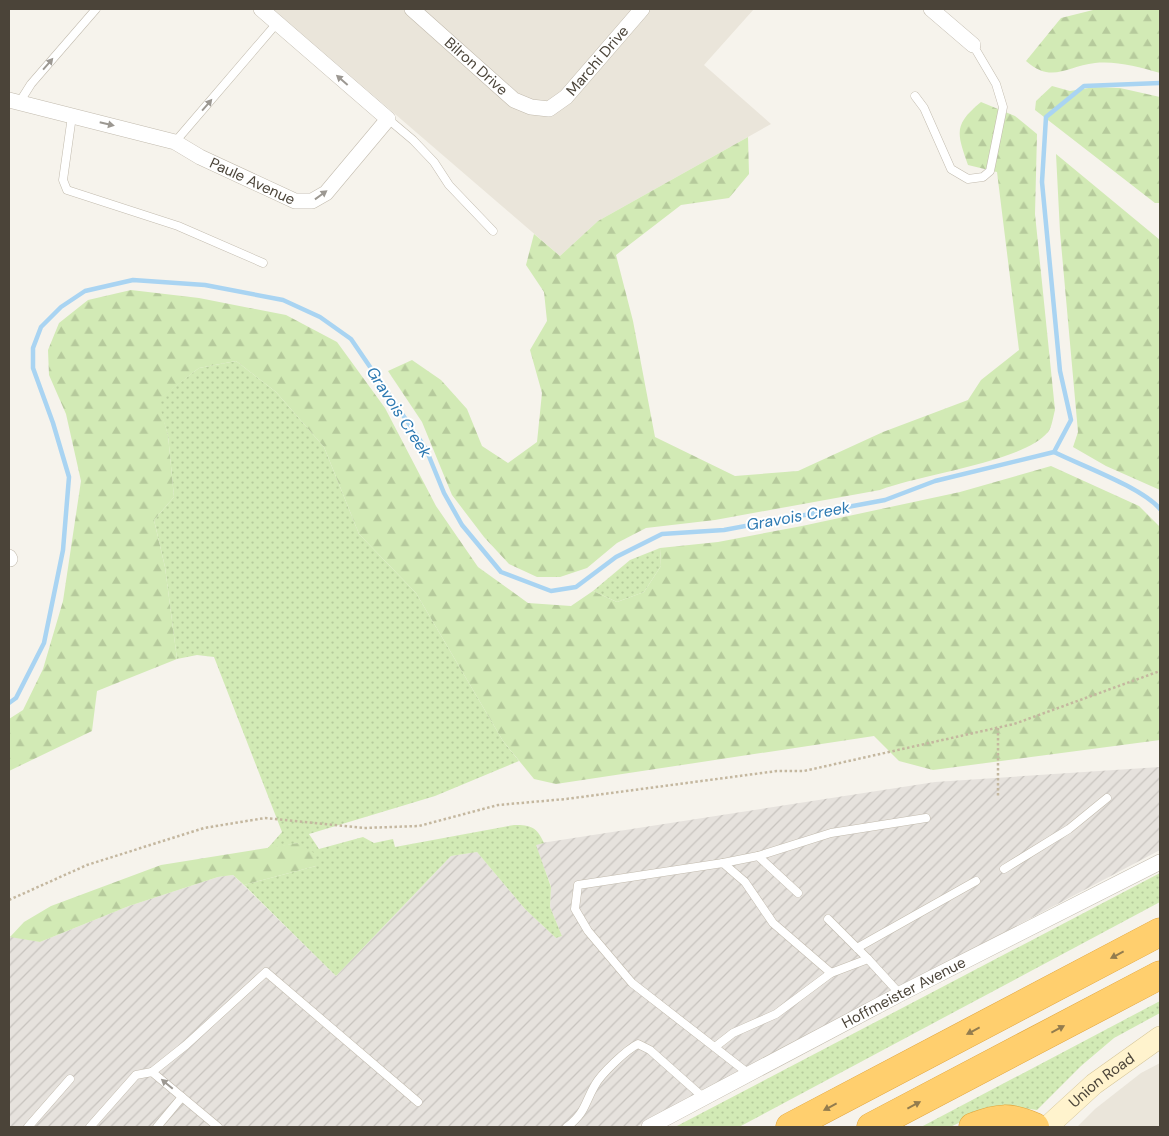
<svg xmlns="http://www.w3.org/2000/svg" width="1169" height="1136" font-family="'DM Sans',sans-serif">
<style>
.residential{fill:#eae5da}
.industrial{fill:url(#industrial-furrows)}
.grass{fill:url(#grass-dots)}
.forest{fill:url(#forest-firs)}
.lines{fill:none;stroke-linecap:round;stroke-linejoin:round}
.stream{stroke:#a9d4f2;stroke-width:4.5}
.service-casing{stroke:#c2bbae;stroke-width:9}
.minor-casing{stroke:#c2bbae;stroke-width:16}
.secondary-casing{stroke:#d6c79b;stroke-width:22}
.motorway-casing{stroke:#e0a43c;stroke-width:29}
.path{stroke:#c4b79f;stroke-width:2.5;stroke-dasharray:2.5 2.5;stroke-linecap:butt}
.service{stroke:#fff;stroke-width:8}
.minor{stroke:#fff;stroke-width:15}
.secondary{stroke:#fff3cd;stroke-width:21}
.motorway{stroke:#ffcf6e;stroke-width:28}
.oneway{fill:#9c9892}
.oneway2{fill:#937c4e}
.labels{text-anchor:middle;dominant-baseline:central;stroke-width:4;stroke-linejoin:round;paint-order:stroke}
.street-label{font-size:15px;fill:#4b4439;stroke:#fff}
.water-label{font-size:16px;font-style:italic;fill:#2e7ab2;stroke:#fff}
</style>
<defs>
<pattern id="industrial-furrows" width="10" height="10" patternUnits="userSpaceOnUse" patternTransform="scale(1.25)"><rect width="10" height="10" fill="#e6e2dd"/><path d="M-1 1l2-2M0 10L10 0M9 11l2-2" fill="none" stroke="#c7c3be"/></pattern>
<pattern id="grass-dots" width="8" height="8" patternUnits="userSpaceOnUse" patternTransform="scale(1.25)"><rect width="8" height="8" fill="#d2eab5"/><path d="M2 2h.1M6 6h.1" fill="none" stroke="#b6ca9c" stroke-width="1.8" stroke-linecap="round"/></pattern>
<pattern id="forest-firs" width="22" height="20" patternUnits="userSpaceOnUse" patternTransform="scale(1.25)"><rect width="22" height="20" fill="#d2eab5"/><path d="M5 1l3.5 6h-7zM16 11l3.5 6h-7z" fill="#b6ca9c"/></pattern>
</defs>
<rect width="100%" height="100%" fill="#f6f3ec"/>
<!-- residential -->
<g class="residential">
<path d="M 273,9 L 754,9 L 704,65 L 771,124 L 598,221 L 560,256 Z"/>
<path d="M 1160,1063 L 1160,1127 L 1077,1127 L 1095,1109 L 1141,1073 Z"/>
</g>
<!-- industrial -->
<path class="industrial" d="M 1160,767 L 1160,850 L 636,1127 L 9,1127 L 9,936 L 40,942 L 129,906 L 218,877 L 233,875 L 336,976 L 451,856 L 477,852 L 525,909 L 556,938 L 562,936 L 550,907 L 551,886 L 535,844 L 935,782 Z"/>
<!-- grass -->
<g class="grass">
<path d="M 236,361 L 276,392 L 324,447 L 359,534 L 416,593 L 503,741 L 519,761 L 435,796 L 309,834 L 319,849 L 363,837 L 374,843 L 393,839 L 395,847 L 514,825 C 531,825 537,827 544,843 L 536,845 L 551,887 L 550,907 L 562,936 L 556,938 L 525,909 L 477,852 L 451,856 L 336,976 L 244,885 L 316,866 L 298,843 L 267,849 L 282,832 L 214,657 L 197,655 L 177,659 L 165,567 L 154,520 L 174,497 L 168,435 L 157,400 L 199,368 Z"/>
<path d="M 660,548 L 661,566 L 644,592 L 617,602 L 593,591 L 630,560 Z"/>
<path d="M 1160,873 L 1160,902 L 739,1127 L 675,1127 Z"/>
<path d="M 1160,1001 L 1160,1013 L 1114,1038 L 1081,1066 L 1037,1110 L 1014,1107 L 972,1117 L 950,1127 L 921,1127 Z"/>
</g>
<!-- forest -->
<g class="forest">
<path d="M 1097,9 L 1160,9 L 1160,73 C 1138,67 1118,61 1095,63 C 1067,66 1052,84 1026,61 L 1061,18 Z"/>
<path d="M 1052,86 L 1070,91 L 1095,87 L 1120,88 L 1160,97 L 1160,203 L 1155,203 L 1035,110 L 1036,101 Z"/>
<path d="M 981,102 L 1015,116 L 1037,134 L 1035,214 L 1055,410 C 1053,417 1052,427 1048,432 C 1024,462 920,474 880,490 L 715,520 L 646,528 L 617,543 L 587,568 L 560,577 L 537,577 L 509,564 L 484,537 L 452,495 L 422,422 L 388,371 L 412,360 L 441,380 L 467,409 L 482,446 L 508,463 L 537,442 L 542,393 L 530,350 L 547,321 L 544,292 L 526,265 L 534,234 L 560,256 L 598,221 L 748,137 L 749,174 L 729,198 L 681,205 L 616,255 L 633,321 L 655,437 L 735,476 L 798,471 L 883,432 L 968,400 L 981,380 L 1019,350 L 997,172 L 968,165 C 957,133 953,125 981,102 Z"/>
<path d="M 1056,154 L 1160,240 L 1160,490 L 1106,466 L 1073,447 L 1078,432 L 1060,232 Z"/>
<path d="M 131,290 L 199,298 L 286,315 L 337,342 L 385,408 L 436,506 L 478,567 L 528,603 L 571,606 L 593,591 L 617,602 L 644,592 L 661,566 L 660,548 L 718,542 L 802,526 L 960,492 L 1051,466 L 1139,506 L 1160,527 L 1160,740 L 933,770 L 899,761 L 874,736 L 556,784 L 534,779 L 503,741 L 416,593 L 359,534 L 324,447 L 276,392 L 236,361 L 199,368 L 158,400 L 168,435 L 174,497 L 154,520 L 165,567 L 177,659 L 97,691 L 92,731 L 9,771 L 9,719 L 23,710 L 43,669 L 63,601 L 81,481 L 66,414 L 49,375 L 48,350 L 59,323 L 88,300 Z"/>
<path d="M 298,843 L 314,853 L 316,866 L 244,885 L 233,875 L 218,877 L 129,906 L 40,942 L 10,937 L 24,922 L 51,906 L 161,865 Z"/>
</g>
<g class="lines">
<!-- stream -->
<g class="stream">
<path d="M 1054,452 C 1082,466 1141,487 1160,509"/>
<path d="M 9,703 L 16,698 L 44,643 L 63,550 L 69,477 L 53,423 L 33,368 L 33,348 L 41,327 L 61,307 L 85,291 L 133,280 L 205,285 L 283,300 L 320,317 L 351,339 L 426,449 L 444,493 L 462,525 L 501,572 L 551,591 L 576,587 L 616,557 L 662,534 L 724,530 L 885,500 L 935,481 L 1054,452 L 1071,420 L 1060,371 L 1042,182 L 1046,117 L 1084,86 L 1160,83"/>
</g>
<!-- service casing -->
<g class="service-casing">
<g id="service">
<path d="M 915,96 L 924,108 L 951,169 L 968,179 L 983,177 L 990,171 L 1003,107 L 996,84 L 973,45"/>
<path d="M 19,103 L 31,84 L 96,9"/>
<path d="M 72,116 L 63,180 L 67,190 L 178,226 L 263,263"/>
<path d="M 388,119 L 413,140 L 434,162 L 449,185 L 493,231"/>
<path d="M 175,142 L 277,23"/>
<path d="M 758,856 L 831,833 L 926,818"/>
<path d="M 723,863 L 758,856 L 798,893"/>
<path d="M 1004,869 L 1069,829 L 1107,798"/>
<path d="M 828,919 L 868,959"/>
<path d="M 857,948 L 976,881"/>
<path d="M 831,973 L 868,959 L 900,994"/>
<path d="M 715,1047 L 733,1033 L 776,1014 L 831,973 L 773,923 L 745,882 L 723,863 L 578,885 L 575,909 L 588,931 L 632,983 L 749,1074"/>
<path d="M 152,1072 L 186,1045 L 266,972 L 418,1102"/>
<path d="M 28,1127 L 70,1079"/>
<path d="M 90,1127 L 136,1075 L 152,1072 L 218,1127"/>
<path d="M 157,1127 L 182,1097"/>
<path d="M 567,1127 C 586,1112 584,1104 595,1085 C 601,1074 626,1050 638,1044 L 650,1050 L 704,1098"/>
</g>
</g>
<!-- minor casing -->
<g class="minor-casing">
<g id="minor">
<path id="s1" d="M 412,9 L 514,100 L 531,107 L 549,109 L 566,97 L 642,9"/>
<path d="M 931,9 L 973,45"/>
<path id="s2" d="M 9,100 L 175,142 L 200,157 L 295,201 L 312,201 L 326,193 L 388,119 L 261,9"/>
<path d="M 9,557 L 10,559"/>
<path id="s3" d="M 649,1127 L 900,994 L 1160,862"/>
</g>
</g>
<!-- secondary casing -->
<g class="secondary-casing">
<g id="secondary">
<path id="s4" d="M 1047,1127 L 1094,1084 L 1160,1037"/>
</g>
</g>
<!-- motorway casing -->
<g class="motorway-casing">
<g id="motorway">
<path d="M 790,1127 L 1160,932"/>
<path d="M 871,1127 L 1160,975"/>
<path d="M 973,1127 C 998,1117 1010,1116 1035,1127"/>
</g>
</g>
<!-- path -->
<g class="path">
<path d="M 998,728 L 998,798"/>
<path d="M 9,900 L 87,865 L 204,828 L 265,818 L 364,828 L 419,826 L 498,805 L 566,799 L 777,771 L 804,771 L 1014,724 L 1160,671"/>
</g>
<!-- service -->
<use href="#service" class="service"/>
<!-- minor -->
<use href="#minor" class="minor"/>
<!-- secondary -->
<use href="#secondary" class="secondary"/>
<!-- motorway -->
<use href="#motorway" class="motorway"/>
</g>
<!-- one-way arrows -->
<defs><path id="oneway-solid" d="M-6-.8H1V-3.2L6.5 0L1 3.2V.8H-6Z" transform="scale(1.25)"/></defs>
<g class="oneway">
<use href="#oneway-solid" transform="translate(48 64) rotate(-49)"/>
<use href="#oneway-solid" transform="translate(342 80) rotate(-139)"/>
<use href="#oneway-solid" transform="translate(207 105) rotate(-49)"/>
<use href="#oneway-solid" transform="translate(107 124) rotate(13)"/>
<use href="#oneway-solid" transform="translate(321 195) rotate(-36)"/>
<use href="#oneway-solid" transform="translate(167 1084) rotate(-140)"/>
</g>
<g class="oneway2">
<use href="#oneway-solid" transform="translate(1117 955) rotate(152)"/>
<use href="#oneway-solid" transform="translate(1058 1029) rotate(-28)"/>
<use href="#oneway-solid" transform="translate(973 1031) rotate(152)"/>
<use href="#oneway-solid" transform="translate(914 1105) rotate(-28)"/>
<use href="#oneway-solid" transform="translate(830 1107) rotate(152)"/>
</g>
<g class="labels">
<!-- street labels -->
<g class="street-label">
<text stroke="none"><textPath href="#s1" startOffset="242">Marchi Drive</textPath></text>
<text stroke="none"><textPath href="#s1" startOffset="86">Bilron Drive</textPath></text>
<text stroke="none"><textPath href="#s2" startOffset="258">Paule Avenue</textPath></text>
<text stroke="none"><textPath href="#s3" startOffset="288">Hoffmeister Avenue</textPath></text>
<text stroke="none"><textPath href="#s4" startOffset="72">Union Road</textPath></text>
</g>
<!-- water labels -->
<g class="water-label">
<text transform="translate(399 412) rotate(57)">Gravois Creek</text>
<text transform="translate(798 516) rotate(-10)">Gravois Creek</text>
</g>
</g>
<!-- border -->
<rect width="1169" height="1136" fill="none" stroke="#4b4439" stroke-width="20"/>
</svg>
